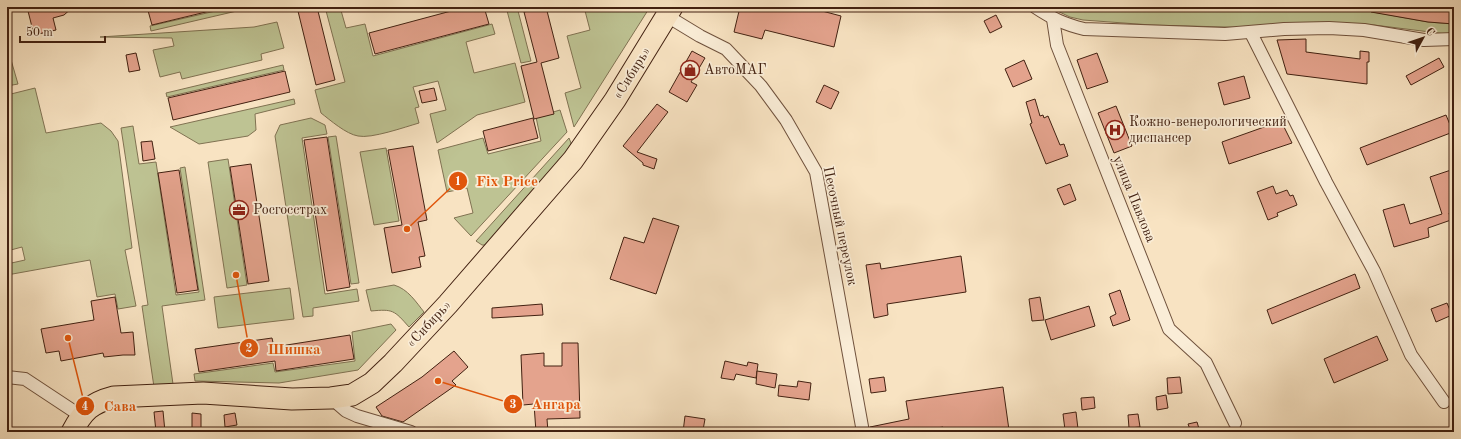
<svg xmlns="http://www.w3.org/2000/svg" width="1461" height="439" font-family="'Old Standard TT',serif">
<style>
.green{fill:#bec393;stroke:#807252}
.building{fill:#e4a38d;stroke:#422111}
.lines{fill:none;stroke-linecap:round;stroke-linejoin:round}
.minor-casing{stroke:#70523d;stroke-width:14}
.trunk-casing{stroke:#422111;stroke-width:23}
.minor{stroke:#faedd7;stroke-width:12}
.trunk{stroke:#f8e3c2;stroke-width:21}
.labels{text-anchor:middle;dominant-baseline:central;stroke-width:3.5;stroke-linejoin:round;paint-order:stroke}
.poi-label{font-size:14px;fill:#422111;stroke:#faedd7;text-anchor:start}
.street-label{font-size:14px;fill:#422111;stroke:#faedd7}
.leader{fill:none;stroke:#e0560c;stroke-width:1.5}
.callout-dot{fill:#e0560c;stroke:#faedd7;stroke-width:1.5}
.mark-label{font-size:12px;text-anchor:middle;font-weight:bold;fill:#fff}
.callout-label{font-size:15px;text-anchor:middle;font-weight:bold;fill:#e0560c;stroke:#faedd7;stroke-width:3.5;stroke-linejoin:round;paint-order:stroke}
</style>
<rect width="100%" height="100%" fill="#f8e3c2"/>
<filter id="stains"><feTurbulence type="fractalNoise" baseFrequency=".005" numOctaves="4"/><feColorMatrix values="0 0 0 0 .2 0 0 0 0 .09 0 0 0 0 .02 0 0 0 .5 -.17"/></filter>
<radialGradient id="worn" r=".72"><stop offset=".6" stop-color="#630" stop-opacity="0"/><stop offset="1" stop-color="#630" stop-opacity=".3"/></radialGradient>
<!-- green -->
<g class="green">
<path d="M 233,7 L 254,7 L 151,31 L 150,26 Z"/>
<path d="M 325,7 L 340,7 L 346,28 L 365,24 L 373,56 L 492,24 L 495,34 L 466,42 L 474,73 L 515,63 L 525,102 L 477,115 L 437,143 L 430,114 L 446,110 L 438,81 L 413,87 L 419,107 L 415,108 L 419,123 C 405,127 371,139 358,136 C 346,134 330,120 321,113 L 315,90 L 345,82 Z"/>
<path d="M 506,7 L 517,7 L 531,61 L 521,63 Z"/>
<path d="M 584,7 L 650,7 L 574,127 L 565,93 L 581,88 L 567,36 L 590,30 Z"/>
<path d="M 1049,7 L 1346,7 L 1428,22 L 1454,24 L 1454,35 L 1374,25 L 1262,28 L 1151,25 L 1083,20 L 1070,17 Z"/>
<path d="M 277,22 L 284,48 L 261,54 L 262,60 L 182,79 L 180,72 L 160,77 L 153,50 L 174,46 L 172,38 L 100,37 L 254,27 Z"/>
<path d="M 7,46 L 18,84 L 7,86 Z"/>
<path d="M 283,65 L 284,70 L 167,97 L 166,93 Z"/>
<path d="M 35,88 L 46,133 L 101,123 L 111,131 L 118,141 L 132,248 L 125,250 L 136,306 L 118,309 L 115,294 L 97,297 L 90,260 L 7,275 L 7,264 L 25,260 L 22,247 L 7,251 L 7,95 Z"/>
<path d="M 294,99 L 295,104 L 255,114 L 256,130 L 248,136 L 199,144 L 170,127 Z"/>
<path d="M 560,110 L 567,132 L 471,236 L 454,218 L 473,213 L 467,188 L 447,192 L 438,150 L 483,138 L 488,154 L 541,141 L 536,117 Z"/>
<path d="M 311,118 L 325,125 L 327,134 L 302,138 L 325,294 L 357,289 L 359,301 L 313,308 L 313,316 L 303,317 L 275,136 L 280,125 Z"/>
<path d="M 133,126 L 139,164 L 156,162 L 176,295 L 199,292 L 180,168 L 185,167 L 205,300 L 162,306 L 173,384 L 154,387 L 142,306 L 148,305 L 121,128 Z"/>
<path d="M 336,136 L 359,283 L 351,284 L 328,137 Z"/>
<path d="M 569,138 L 571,143 L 570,149 L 486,245 L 482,245 L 476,241 Z"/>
<path d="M 386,148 L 399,221 L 374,225 L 360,152 Z"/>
<path d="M 228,159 L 247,285 L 227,288 L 208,162 Z"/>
<path d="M 394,285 C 408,289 416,302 424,312 L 409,327 C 394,310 393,309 371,311 L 366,290 Z"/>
<path d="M 290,288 L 294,319 L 218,328 L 214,297 Z"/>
<path d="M 391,324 L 396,330 L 358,370 L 279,383 L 195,381 L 194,374 L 273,363 L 275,372 L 355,361 L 352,332 Z"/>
</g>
<!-- building -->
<g class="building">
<path d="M 27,7 L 73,7 L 64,15 L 53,18 L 56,30 L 34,35 Z"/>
<path d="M 147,7 L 210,7 L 210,11 L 152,25 Z"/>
<path d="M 297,7 L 317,7 L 335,80 L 316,85 Z"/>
<path d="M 466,7 L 484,7 L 489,24 L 375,54 L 369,33 Z"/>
<path d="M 546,7 L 559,58 L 541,63 L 554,114 L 534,119 L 521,66 L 537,62 L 524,12 Z"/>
<path d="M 740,7 L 807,7 L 841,16 L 834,47 L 765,30 L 762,39 L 734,32 Z"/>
<path d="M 1371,7 L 1428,7 L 1454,11 L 1454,24 L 1428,22 L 1371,12 Z"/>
<path d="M 996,15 L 1002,27 L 990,33 L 984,21 Z"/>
<path d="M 1306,39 L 1306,52 L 1360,59 L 1360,51 L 1369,52 L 1369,62 L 1367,62 L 1367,84 L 1287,74 L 1277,40 Z"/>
<path d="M 692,51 L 705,58 L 691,82 L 697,85 L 687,102 L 669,92 Z"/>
<path d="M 136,53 L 140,70 L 129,72 L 126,55 Z"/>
<path d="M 1097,53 L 1108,82 L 1087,89 L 1077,60 Z"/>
<path d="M 1439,58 L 1444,67 L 1411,85 L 1406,76 Z"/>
<path d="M 1024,60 L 1032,79 L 1013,87 L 1005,69 Z"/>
<path d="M 285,71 L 290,92 L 173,120 L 168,98 Z"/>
<path d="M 1244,76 L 1250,98 L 1224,105 L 1218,83 Z"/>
<path d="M 824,85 L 839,92 L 831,109 L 816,102 Z"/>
<path d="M 434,88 L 437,100 L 422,103 L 419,91 Z"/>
<path d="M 1035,99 L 1040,116 L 1043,115 L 1044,118 L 1048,116 L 1060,145 L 1064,144 L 1068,156 L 1046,164 L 1030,124 L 1032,123 L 1026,102 Z"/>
<path d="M 657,104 L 668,112 L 637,152 L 657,159 L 654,169 L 643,165 L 643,163 L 623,146 Z"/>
<path d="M 1116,106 L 1132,146 L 1114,153 L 1098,113 Z"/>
<path d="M 1446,115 L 1453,132 L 1367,165 L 1360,148 Z"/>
<path d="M 533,118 L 538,138 L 488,151 L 483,131 Z"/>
<path d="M 1281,121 L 1292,143 L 1229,164 L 1222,142 Z"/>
<path d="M 327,137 L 350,287 L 327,291 L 304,140 Z"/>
<path d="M 152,141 L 155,159 L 143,161 L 141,142 Z"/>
<path d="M 413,146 L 427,220 L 418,222 L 425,256 L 419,257 L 421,267 L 392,273 L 384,228 L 402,225 L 388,150 Z"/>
<path d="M 251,164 L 269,281 L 248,284 L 230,167 Z"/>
<path d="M 1454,169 L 1454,196 L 1451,196 L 1454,204 L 1454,212 L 1449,213 L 1451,220 L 1428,228 L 1429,237 L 1394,247 L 1383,210 L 1404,204 L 1410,224 L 1442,214 L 1430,177 Z"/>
<path d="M 179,170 L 198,290 L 177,293 L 158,173 Z"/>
<path d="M 1070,184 L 1076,200 L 1064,205 L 1057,189 Z"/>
<path d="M 1273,186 L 1276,194 L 1287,190 L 1290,196 L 1293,195 L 1297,205 L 1277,213 L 1278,216 L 1268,220 L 1257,192 Z"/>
<path d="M 653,218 L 679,226 L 656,294 L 610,279 L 624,237 L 644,243 Z"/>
<path d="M 961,256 L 966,292 L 887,304 L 888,315 L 874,318 L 866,265 L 880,263 L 881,269 Z"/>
<path d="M 1355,274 L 1360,288 L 1272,324 L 1267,310 Z"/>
<path d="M 1120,290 L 1130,320 L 1113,326 L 1110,317 L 1116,314 L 1109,294 Z"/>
<path d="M 115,297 L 121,333 L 133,332 L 135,355 L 123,355 L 104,357 L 103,353 L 61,361 L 59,351 L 46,353 L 41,329 L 94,320 L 91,301 Z"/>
<path d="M 1040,297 L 1044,320 L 1032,321 L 1029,299 Z"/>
<path d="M 1447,303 L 1452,315 L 1436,322 L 1431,309 Z"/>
<path d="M 542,304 L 543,315 L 492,318 L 492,308 Z"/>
<path d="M 1089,306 L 1095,326 L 1051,340 L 1045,320 Z"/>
<path d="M 350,335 L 354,359 L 276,371 L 275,361 L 199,372 L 195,349 L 272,338 L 274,347 Z"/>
<path d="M 1377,336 L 1388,360 L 1334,383 L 1324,359 Z"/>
<path d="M 562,343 L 578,343 L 580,418 L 547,419 L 548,432 L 536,432 L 534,404 L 523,405 L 521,355 L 544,353 L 544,366 L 562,366 Z"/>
<path d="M 454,351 L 468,367 L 452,381 L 456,385 L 403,422 L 382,416 L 376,407 L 422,377 Z"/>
<path d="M 725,361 L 747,366 L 748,362 L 758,364 L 756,378 L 736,374 L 734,380 L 721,378 Z"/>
<path d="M 757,371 L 777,374 L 775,388 L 756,384 Z"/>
<path d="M 884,377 L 886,391 L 871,393 L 869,379 Z"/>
<path d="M 1180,377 L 1182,393 L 1168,394 L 1167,378 Z"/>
<path d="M 798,381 L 811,383 L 809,400 L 778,396 L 779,385 L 797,387 Z"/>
<path d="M 1003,387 L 1009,430 L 994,432 L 944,432 L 943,427 L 912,432 L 870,432 L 870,427 L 909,419 L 906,401 Z"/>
<path d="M 1166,395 L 1168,408 L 1157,410 L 1156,397 Z"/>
<path d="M 1094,397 L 1095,408 L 1082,410 L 1081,398 Z"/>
<path d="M 163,411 L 165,432 L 156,432 L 154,412 Z"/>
<path d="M 1076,412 L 1078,429 L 1065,430 L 1063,414 Z"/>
<path d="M 192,413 L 201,414 L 201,432 L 192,432 Z"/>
<path d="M 235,413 L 237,425 L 225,427 L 224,415 Z"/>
<path d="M 1138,414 L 1140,427 L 1129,428 L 1128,415 Z"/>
<path d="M 685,416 L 705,419 L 703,430 L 696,428 L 696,432 L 683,432 Z"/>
<path d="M 1197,422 L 1200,432 L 1191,432 L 1188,424 Z"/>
</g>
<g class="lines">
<!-- minor casing -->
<g class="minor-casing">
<g id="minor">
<path d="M 1035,7 C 1053,19 1064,24 1084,29 L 1225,34 L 1284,29 L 1329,28 L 1364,30 L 1424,40 L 1454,39"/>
<path d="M 667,16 L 700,36 L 726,49 L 761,86 L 786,120 L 816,172 L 863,432"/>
<path d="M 1053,19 L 1057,45 L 1169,329 L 1206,363 L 1235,423"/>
<path d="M 1251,33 L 1326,182 L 1374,271 L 1411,355 L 1444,402"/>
<path d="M 7,377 L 25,379 L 81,416"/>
<path d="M 331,398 L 346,411 L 357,416 L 411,432"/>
</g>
</g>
<!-- trunk casing -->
<g class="trunk-casing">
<path id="trunk" d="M 72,432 C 83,411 91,403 114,397 L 203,393 L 292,399 L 331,398 L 352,395 L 372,383 L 393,363 L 448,304 L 573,160 L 615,100 L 672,7"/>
</g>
<!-- minor -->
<use href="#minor" class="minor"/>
<!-- trunk -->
<use href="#trunk" class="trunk"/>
</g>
<!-- icons -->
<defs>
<g id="shop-ring" transform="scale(1)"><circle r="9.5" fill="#faedd7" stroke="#8f2418" stroke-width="1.5"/><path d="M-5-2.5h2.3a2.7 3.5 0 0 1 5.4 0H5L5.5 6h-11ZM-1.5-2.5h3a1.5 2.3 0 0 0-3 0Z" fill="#8f2418"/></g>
<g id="hospital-ring" transform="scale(1)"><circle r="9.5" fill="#faedd7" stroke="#8f2418" stroke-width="1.5"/><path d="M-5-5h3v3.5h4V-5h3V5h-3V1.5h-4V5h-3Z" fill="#8f2418"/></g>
<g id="office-ring" transform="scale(1)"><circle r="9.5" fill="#faedd7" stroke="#8f2418" stroke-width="1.5"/><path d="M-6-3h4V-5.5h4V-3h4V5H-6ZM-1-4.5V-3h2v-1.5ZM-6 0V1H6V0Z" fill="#8f2418"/></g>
</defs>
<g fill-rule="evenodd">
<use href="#shop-ring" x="690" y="70"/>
<use href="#hospital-ring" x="1115" y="130"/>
<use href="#office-ring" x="239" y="210"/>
</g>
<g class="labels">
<!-- poi labels -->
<g class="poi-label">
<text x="704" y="70">АвтоМАГ</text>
<text x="1129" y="122">Кожно-венерологический<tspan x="1129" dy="16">диспансер</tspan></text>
<text x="253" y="210">Росгосстрах</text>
</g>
<!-- street labels -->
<g class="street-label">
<text transform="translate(632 73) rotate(-58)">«Сибирь»</text>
<text transform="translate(1134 199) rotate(68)">улица Павлова</text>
<text transform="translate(840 226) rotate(78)">Песочный переулок</text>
<text transform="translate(429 324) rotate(-47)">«Сибирь»</text>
</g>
</g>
<!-- callouts -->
<path class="leader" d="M407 229L458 181M236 275L249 348M438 381L513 404M68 338L85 406"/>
<g class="callout-dot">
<circle cx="407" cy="229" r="4"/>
<circle cx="236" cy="275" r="4"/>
<circle cx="438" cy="381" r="4"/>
<circle cx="68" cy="338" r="4"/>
<circle cx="458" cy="181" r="10"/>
<circle cx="249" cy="348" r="10"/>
<circle cx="513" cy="404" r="10"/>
<circle cx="85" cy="406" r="10"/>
</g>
<g class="mark-label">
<text x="458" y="185">1</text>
<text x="249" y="352">2</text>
<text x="513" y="408">3</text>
<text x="85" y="410">4</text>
</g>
<g class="callout-label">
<text x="507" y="186">Fix Price</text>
<text x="294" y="354">Шишка</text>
<text x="556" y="409">Ангара</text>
<text x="120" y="411">Сава</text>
</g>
<!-- margin -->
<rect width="1461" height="439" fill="none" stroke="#f8e3c2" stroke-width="24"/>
<rect x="8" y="8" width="1445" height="423" fill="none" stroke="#422111" stroke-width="2"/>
<rect x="12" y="12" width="1437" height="415" fill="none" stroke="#422111"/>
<!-- north arrow -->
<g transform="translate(1423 38) rotate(50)" stroke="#faedd7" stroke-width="3" paint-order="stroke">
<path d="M0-3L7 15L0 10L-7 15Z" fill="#422111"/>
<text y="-6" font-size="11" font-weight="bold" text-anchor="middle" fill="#422111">С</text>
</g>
<!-- scale -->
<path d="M20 36v6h85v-6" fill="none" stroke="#422111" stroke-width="2"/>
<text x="26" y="36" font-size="12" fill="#422111" stroke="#faedd7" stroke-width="3" paint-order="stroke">50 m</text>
<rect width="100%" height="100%" filter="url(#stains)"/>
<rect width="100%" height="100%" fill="url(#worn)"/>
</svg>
